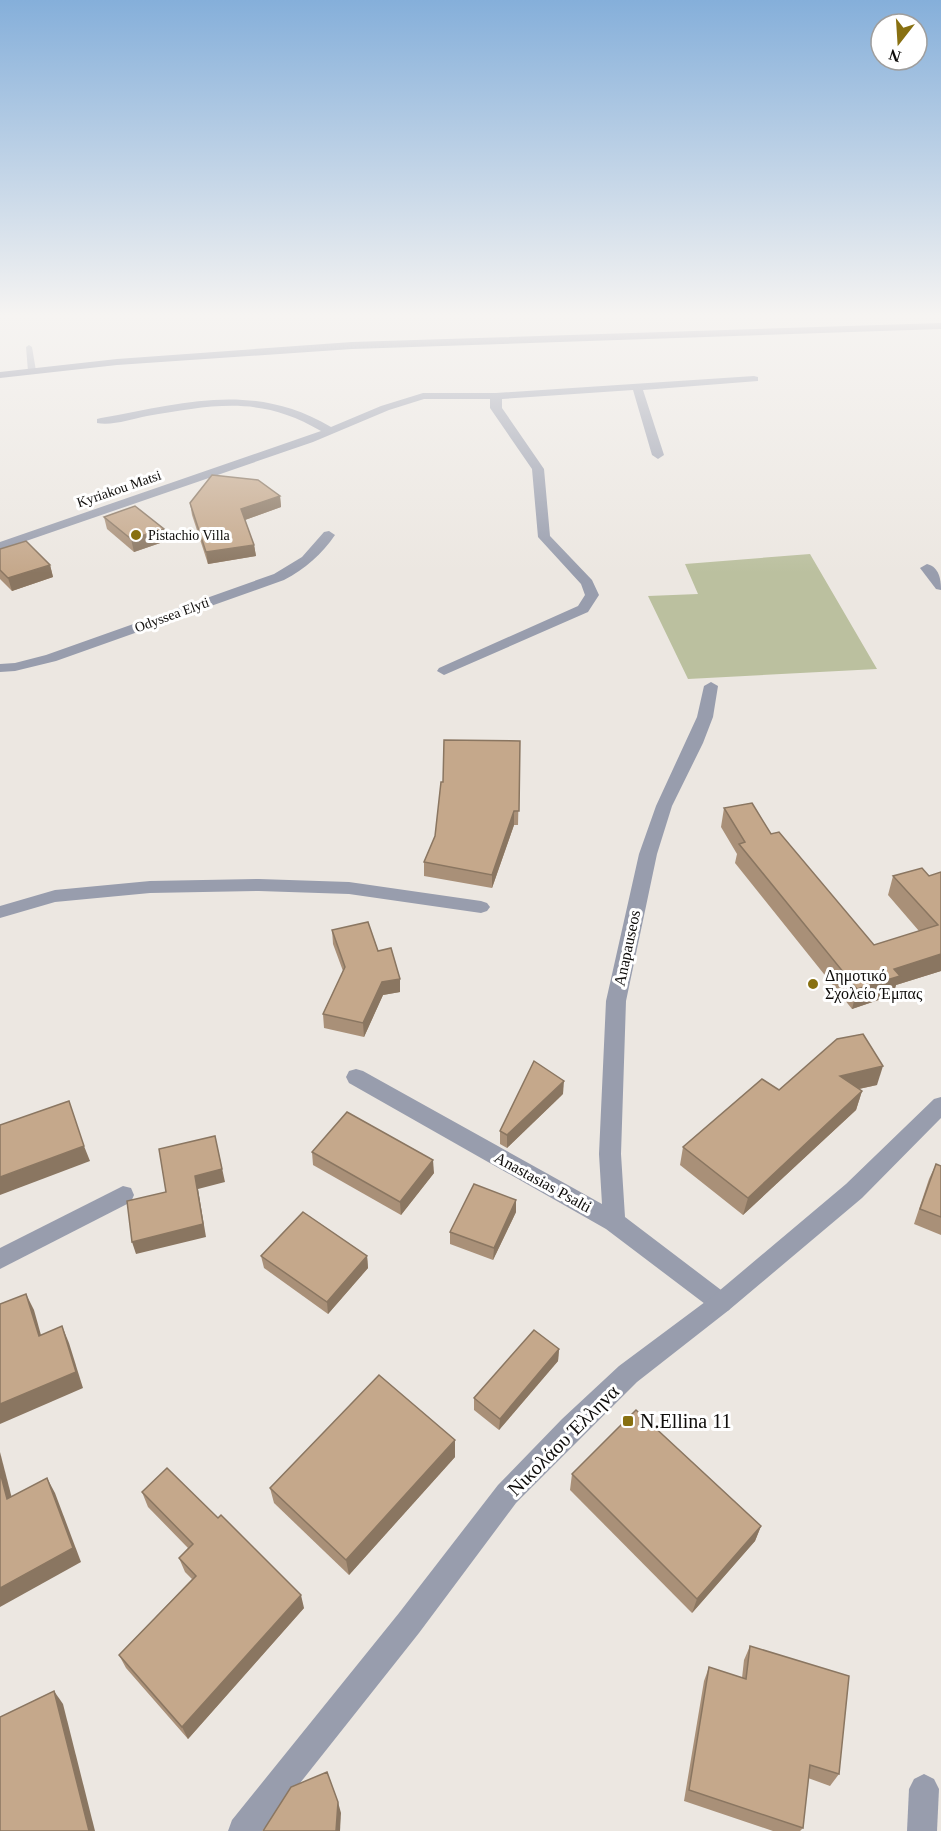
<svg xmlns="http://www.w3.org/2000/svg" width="941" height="1831" font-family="Georgia,serif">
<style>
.green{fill:#bbc09f}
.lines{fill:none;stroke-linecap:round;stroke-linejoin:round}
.service{fill:#989dad;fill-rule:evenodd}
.minor{fill:#989dad;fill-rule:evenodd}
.tertiary{fill:#989dad;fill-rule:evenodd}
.secondary{fill:#737990;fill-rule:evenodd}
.wall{fill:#a99078}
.shaded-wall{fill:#8a7661}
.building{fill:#c5a88b;stroke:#8a7661;stroke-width:1.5}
.poi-dot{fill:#887011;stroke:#fff;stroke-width:2}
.labels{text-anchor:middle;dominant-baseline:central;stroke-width:6;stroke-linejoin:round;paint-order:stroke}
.far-street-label{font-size:14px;fill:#0e0c0a;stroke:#fff}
.far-poi-label{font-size:14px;fill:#0e0c0a;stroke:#fff;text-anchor:start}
.street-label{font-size:16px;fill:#0e0c0a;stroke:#fff}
.poi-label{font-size:16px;fill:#0e0c0a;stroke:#fff;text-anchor:start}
.near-poi-label{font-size:20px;fill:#0e0c0a;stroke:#fff;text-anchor:start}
.near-street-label{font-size:20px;fill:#0e0c0a;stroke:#fff}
</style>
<rect width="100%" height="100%" fill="#ece7e1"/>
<!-- green -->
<path class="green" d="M 810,554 L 877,669 L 688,679 L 648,596 L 698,594 L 685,564 Z"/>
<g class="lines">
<!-- service -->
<path class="service" d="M 29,345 L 32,347 L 36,371 L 32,373 L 28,371 L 26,347 Z"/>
<!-- minor -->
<g class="minor">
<path d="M 754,376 L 758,377 L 758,381 L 643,390 L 664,455 L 658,459 L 652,455 L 633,390 L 502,399 L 502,408 L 544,469 L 550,536 L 592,580 L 599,595 L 588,612 L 444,675 L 437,671 L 439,668 L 578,606 L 585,595 L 581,584 L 538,537 L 532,469 L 490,408 L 490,399 L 424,399 L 389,410 L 313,442 L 0,550 L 0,542 L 321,431 C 261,395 213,405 147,416 C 132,419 112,426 97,423 L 97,419 L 101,418 C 184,403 253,381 331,427 L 381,406 L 423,393 L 496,393 Z"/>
<path d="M 329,531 L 335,535 C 322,554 305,569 284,580 L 56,661 L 15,671 L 0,672 L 0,664 L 15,663 L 46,655 L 274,574 L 302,557 L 324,532 Z"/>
<path d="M 927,564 C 939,567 941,579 941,590 L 936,589 L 920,568 Z"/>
<path d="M 711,682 L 718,686 L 713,717 L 703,743 L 672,806 L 657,854 L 626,1001 L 621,1154 L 625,1217 L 729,1296 L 733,1303 L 729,1310 L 721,1314 L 713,1310 L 606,1229 L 349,1083 L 346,1077 L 349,1071 L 356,1069 L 363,1071 L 602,1204 L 599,1154 L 606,1001 L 639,854 L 656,806 L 697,717 L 704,686 Z"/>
<path d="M 259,879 L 349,882 L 481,901 L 487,903 L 490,907 L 487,911 L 481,913 L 349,894 L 259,891 L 150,893 L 55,902 L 0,918 L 0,906 L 55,890 L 150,881 Z"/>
<path d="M 123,1186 L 131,1188 L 134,1195 L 131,1202 L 0,1269 L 0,1248 Z"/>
<path d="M 924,1774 L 934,1779 L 939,1789 L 937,1831 L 907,1831 L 909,1789 L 914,1779 Z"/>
</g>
<!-- tertiary -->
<path class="tertiary" d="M 941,1097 L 941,1118 L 862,1198 L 729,1310 L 637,1382 L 516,1503 L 419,1633 L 262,1831 L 228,1831 L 232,1820 L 399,1613 L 498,1485 L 562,1419 L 619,1366 L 713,1296 L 846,1184 L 934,1099 Z"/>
<!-- secondary -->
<path class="secondary" d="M 941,323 L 941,329 L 352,349 L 117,365 L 0,378 L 0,372 L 117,359 L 352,342 Z"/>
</g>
<!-- wall -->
<g class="wall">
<path d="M 280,496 L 281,507 L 245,520 L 254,545 L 256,556 L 208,564 L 192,515 L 190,503 Z"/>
<path d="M 104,517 L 164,529 L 166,541 L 134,552 L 107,529 Z"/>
<path d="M 0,549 L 50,565 L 53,577 L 12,591 L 0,579 Z"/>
<path d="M 520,741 L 518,825 L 514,825 L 492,888 L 424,876 L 424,862 L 435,836 L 443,782 Z"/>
<path d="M 724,808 L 771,834 L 874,945 L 919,931 L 888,895 L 893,876 L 929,876 L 941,872 L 941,971 L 896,985 L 893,995 L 852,1009 L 735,863 L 737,854 L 721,827 Z"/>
<path d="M 332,930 L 378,951 L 400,992 L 383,995 L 364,1037 L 324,1028 L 323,1014 L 343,971 L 333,944 Z"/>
<path d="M 877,1085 L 859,1089 L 862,1091 L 856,1110 L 743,1215 L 680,1165 L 683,1147 L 779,1090 Z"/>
<path d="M 563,1094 L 507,1148 L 500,1144 L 500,1131 Z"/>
<path d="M 312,1152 L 434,1173 L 401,1215 L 313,1165 Z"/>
<path d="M 936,1164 L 941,1166 L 941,1235 L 914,1224 L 929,1179 Z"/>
<path d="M 516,1200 L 516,1212 L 493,1260 L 450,1244 L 450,1232 Z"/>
<path d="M 261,1256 L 367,1256 L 368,1268 L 328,1314 L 264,1268 Z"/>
<path d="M 559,1349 L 558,1361 L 499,1430 L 474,1410 L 474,1398 Z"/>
<path d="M 455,1457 L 349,1575 L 274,1503 L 270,1488 Z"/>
<path d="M 572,1474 L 761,1526 L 755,1541 L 692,1613 L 570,1490 Z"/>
<path d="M 142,1492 L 304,1608 L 188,1739 L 126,1668 L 119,1655 L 192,1579 L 185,1572 L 179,1558 L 188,1548 L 148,1507 Z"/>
<path d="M 750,1646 L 839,1774 L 830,1786 L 808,1778 L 803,1828 L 800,1831 L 773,1831 L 684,1801 L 704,1681 L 709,1667 L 742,1678 L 744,1660 Z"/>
</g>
<!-- shaded-wall -->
<g class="shaded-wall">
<path d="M 280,496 L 281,507 L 242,521 L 241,509 Z"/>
<path d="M 164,529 L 166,541 L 134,552 L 131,539 Z"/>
<path d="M 254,545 L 256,556 L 208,564 L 206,552 Z"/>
<path d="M 50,565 L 53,577 L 12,591 L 8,578 Z"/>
<path d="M 514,811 L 514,825 L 492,888 L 492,875 Z"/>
<path d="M 941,954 L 941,971 L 896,985 L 893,995 L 852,1009 L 857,989 L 894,969 Z"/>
<path d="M 400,979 L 400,992 L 383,995 L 364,1037 L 363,1023 L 382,982 Z"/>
<path d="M 883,1066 L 877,1085 L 835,1094 L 840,1076 Z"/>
<path d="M 564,1081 L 563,1094 L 507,1148 L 507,1135 Z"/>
<path d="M 862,1091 L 856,1110 L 743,1215 L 748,1198 Z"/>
<path d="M 215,1136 L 225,1182 L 198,1189 L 206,1237 L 136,1254 L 132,1242 L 195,1176 Z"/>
<path d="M 84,1146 L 90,1161 L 0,1195 L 0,1177 Z"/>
<path d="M 433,1160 L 434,1173 L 401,1215 L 400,1202 Z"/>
<path d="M 516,1200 L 516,1212 L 493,1260 L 494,1248 Z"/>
<path d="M 367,1256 L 368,1268 L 328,1314 L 327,1302 Z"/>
<path d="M 26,1294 L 34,1310 L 46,1353 L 39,1336 Z"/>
<path d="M 62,1326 L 69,1343 L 83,1388 L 0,1424 L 0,1404 Z"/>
<path d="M 559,1349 L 558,1361 L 499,1430 L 500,1419 Z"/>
<path d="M 455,1440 L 455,1457 L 349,1575 L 346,1560 Z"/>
<path d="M 0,1452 L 16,1514 L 7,1499 L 0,1472 Z"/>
<path d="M 47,1478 L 55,1493 L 81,1562 L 0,1607 L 0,1588 Z"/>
<path d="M 761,1526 L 755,1541 L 692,1613 L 697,1599 Z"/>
<path d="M 301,1595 L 304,1608 L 188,1739 L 182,1727 Z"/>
<path d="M 54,1691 L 63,1704 L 95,1831 L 89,1831 Z"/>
<path d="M 338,1802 L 341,1813 L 340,1831 L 336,1831 Z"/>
</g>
<!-- building -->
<g class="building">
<path d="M 212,475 L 258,480 L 280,496 L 241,509 L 254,545 L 206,552 L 190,503 Z"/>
<path d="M 135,506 L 164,529 L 131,539 L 104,517 Z"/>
<path d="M 26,541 L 50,565 L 8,578 L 0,570 L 0,549 Z"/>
<path d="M 444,740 L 520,741 L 519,811 L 514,811 L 492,875 L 424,862 L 435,836 L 441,782 L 443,782 Z"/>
<path d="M 752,803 L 771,834 L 779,832 L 874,945 L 938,925 L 893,876 L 922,868 L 929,876 L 941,872 L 941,954 L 894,969 L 900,976 L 857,989 L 739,844 L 745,842 L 724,808 Z"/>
<path d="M 368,922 L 378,951 L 391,948 L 400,979 L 382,982 L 363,1023 L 323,1014 L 345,967 L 332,930 Z"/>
<path d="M 863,1034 L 883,1066 L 840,1076 L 862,1091 L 748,1198 L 683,1147 L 762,1079 L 779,1090 L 837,1039 Z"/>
<path d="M 534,1061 L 564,1081 L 507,1135 L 500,1131 Z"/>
<path d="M 69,1101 L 84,1146 L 0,1177 L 0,1125 Z"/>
<path d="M 347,1112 L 433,1160 L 400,1202 L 312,1152 Z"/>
<path d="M 215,1136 L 222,1169 L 195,1176 L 203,1224 L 132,1242 L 127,1201 L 166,1192 L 159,1149 Z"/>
<path d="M 936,1164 L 941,1166 L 941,1217 L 920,1209 Z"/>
<path d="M 474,1184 L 516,1200 L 494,1248 L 450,1232 Z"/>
<path d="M 303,1212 L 367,1256 L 327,1302 L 261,1256 Z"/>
<path d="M 26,1294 L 39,1336 L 62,1326 L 76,1372 L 0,1404 L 0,1304 Z"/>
<path d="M 534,1330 L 559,1349 L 500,1419 L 474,1398 Z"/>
<path d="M 379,1375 L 455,1440 L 346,1560 L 270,1488 Z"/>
<path d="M 636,1410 L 761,1526 L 697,1599 L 572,1474 Z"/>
<path d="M 167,1468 L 218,1518 L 221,1515 L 301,1595 L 182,1727 L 119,1655 L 196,1576 L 179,1558 L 193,1544 L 142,1492 Z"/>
<path d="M 0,1472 L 7,1499 L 47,1478 L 73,1548 L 0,1588 Z"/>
<path d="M 750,1646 L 849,1676 L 839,1774 L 810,1765 L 803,1828 L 689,1790 L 709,1667 L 746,1679 Z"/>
<path d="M 54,1691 L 89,1831 L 0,1831 L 0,1717 Z"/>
<path d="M 327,1772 L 338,1802 L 336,1831 L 263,1831 L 291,1787 Z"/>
</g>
<!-- sky -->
<linearGradient id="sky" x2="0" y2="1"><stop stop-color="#85afda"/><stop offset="0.55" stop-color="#f6f4f2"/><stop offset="1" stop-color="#f6f4f2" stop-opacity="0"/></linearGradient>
<rect width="941" height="573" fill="url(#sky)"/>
<!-- markers -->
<g class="poi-dot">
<circle cx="136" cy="535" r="6"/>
<circle cx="813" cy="984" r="6"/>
<rect x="622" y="1415" width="12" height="12" rx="3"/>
</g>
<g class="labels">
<!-- far-street labels -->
<g class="far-street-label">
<text transform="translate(119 489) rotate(-19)">Kyriakou Matsi</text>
<text transform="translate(172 615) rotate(-20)">Odyssea Elyti</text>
</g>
<!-- far-poi labels -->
<g class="far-poi-label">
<text x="148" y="535">Pistachio Villa</text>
</g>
<!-- street labels -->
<g class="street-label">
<text transform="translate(627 948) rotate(-78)">Anapauseos</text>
<text transform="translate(543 1182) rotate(29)">Anastasias Psalti</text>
</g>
<!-- poi labels -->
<g class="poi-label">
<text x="825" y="975">Δημοτικό<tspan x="825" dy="18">Σχολείο Έμπας</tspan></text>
</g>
<!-- near-poi labels -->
<g class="near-poi-label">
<text x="640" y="1421">N.Ellina 11</text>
</g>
<!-- near-street labels -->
<g class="near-street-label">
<text transform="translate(563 1440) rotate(-45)">Νικολάου Έλληνα</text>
</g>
</g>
<!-- north arrow -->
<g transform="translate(899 42) rotate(197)"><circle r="28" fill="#ffffff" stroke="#9f9e9d" stroke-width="1.5"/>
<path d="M0-4.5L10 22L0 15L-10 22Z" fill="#887011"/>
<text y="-9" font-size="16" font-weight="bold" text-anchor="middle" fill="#0e0c0a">N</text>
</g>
</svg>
